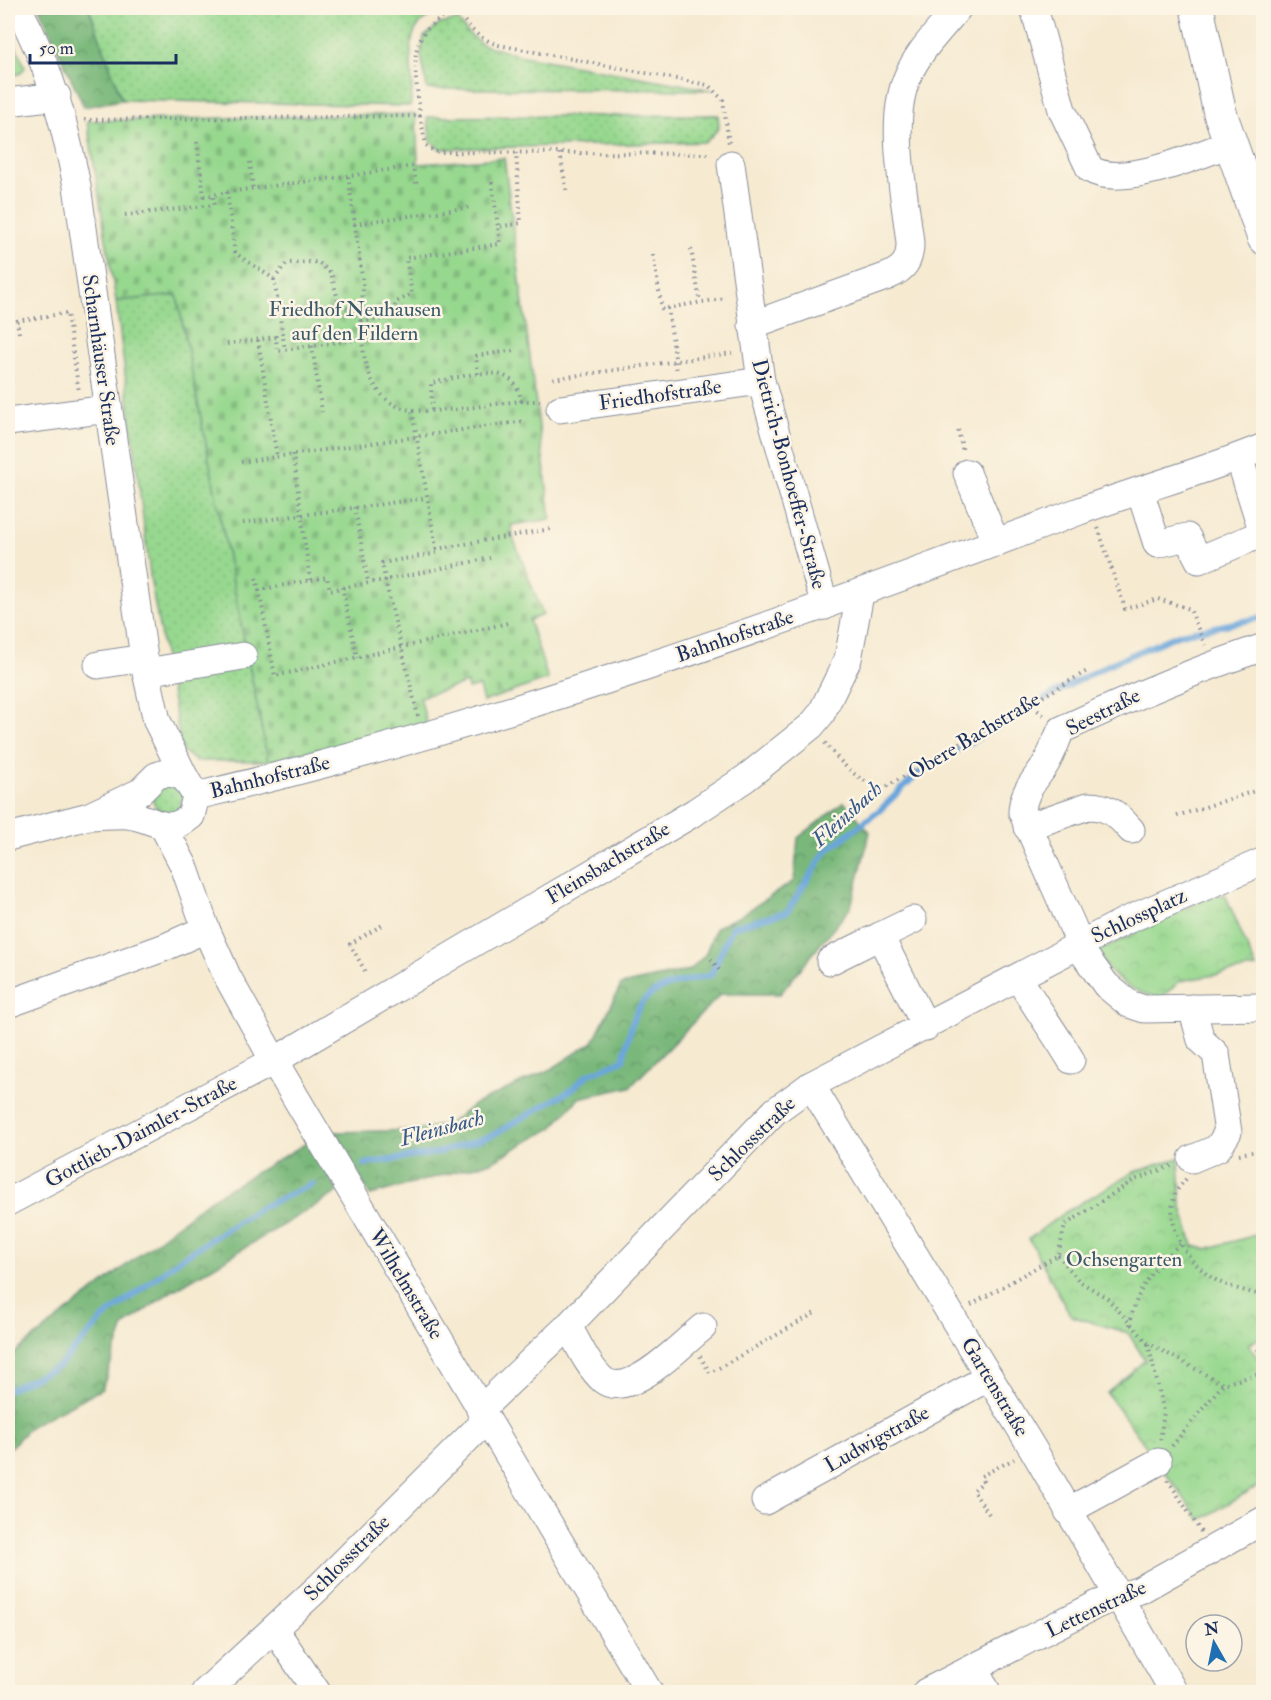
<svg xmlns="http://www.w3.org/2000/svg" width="1271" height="1700" font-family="'IM FELL Double Pica',serif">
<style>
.grass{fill:url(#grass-dots);stroke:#598476;stroke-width:1.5}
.forest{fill:url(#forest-crowns);stroke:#4a746c;stroke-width:1.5}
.cemetery{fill:url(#cemetery-stones);stroke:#598476;stroke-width:1.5}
.park{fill:url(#park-crowns);stroke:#598476;stroke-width:1.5}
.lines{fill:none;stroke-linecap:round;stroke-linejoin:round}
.stream{stroke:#6ba6db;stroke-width:6}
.minor-casing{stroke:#888c98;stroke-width:29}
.major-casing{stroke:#888c98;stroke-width:35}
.path{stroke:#888c98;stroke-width:4;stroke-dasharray:1.5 4.5;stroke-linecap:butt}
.minor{stroke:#fff;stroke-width:27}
.major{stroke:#fff;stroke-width:33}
.labels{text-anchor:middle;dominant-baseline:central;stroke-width:5;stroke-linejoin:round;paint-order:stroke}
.park-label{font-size:21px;fill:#3a596a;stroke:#fcf5e5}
.street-label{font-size:21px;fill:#1b2f5e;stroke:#fcf5e5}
.water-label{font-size:22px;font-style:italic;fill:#37598a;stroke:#fcf5e5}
</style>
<defs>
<pattern id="grass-dots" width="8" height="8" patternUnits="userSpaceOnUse" patternTransform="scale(1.5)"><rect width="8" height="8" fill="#97d88f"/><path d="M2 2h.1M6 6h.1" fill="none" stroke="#82ba7e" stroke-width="1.8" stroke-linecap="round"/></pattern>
<pattern id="forest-crowns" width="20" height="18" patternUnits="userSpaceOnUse" patternTransform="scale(1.5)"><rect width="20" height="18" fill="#79b87a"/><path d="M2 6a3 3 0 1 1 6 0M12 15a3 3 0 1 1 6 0" fill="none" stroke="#629667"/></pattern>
<pattern id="cemetery-stones" width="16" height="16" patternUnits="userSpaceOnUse" patternTransform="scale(1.5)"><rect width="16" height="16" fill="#97d88f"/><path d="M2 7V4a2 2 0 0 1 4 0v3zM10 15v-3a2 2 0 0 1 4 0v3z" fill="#82ba7e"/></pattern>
<pattern id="park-crowns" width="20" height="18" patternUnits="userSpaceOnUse" patternTransform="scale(1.5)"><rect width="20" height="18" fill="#97d88f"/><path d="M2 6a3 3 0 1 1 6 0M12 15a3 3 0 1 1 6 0" fill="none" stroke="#82ba7e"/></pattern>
</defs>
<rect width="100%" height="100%" fill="#fcf5e5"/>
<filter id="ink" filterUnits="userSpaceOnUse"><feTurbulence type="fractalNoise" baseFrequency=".0167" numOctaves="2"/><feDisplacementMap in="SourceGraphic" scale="12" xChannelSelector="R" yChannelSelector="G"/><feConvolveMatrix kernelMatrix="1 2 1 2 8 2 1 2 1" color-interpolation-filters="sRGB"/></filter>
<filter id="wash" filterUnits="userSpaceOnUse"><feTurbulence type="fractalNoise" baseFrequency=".008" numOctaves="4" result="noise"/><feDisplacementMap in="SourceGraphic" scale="24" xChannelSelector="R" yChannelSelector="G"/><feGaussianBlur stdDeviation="1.35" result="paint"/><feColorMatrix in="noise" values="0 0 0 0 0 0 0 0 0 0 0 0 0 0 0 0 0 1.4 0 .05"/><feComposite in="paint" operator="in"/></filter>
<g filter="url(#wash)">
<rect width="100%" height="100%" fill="#f6ead1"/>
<!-- grass -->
<g class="grass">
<path d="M 89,8 L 436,8 L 437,10 C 432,15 423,20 418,26 C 403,45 417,83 410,106 L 122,100 Z"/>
<path d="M 458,20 L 467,32 L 483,45 L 523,56 L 712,90 L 427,89 L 421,54 L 424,37 L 440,24 Z"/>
<path d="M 718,115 L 719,128 L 706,142 L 440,149 L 431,141 L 427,117 Z"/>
<path d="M 177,295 L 268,761 L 196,761 L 182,751 L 151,583 L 116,301 Z"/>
<path d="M 166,783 L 185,792 L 177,814 L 158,811 L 153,801 L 154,794 Z"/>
</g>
<!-- forest -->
<g class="forest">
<path d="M 39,8 L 89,8 L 122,100 L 84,107 Z"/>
<path d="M 844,802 L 870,832 L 851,907 L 780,994 L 721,994 L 630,1087 L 579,1098 L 552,1128 L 491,1162 L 370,1195 L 335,1132 L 416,1130 L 448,1124 L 475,1104 L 553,1068 L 593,1042 L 621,985 L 690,970 L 705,955 L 716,927 L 740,916 L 794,881 L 798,838 Z"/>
<path d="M 310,1141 L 338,1192 L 169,1293 L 124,1326 L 102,1389 L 32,1425 L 8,1450 L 8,1362 L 16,1352 L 209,1200 Z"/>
</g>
<!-- cemetery -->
<path class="cemetery" d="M 416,114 L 418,164 L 504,158 L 551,519 L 511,525 L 514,540 L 543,615 L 529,620 L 548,679 L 483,702 L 479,686 L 468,689 L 467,683 L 420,697 L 427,724 L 268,761 L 177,295 L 116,301 L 87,121 Z"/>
<!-- park -->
<g class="park">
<path d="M 8,29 L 25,67 L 21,73 L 8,77 Z"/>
<path d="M 1225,894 L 1256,968 L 1180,981 L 1161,998 C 1128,991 1114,980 1096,952 L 1207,898 Z"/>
<path d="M 1179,1158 L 1181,1203 L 1193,1246 L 1206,1249 L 1263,1233 L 1263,1335 L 1249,1345 L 1263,1367 L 1263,1483 L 1200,1520 L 1107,1393 L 1145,1360 L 1128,1333 L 1071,1316 L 1029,1239 L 1062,1214 L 1134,1172 Z"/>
</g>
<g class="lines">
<!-- stream -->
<g class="stream">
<path d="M 364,1164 L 437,1153 L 491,1136 L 571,1090 L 587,1075 L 623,1060 C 638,990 643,991 711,975 L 732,927 L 787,912 L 826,851 L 880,810 L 917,774 L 1051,695 L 1110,664 L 1180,634 L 1264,617"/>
<path d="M 8,1390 L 59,1366 L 105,1317 L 180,1259 L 260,1208 L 313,1184"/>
</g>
</g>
</g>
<g filter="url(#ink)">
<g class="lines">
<!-- minor casing -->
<g class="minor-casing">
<g id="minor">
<path d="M 18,8 C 50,66 64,121 77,186 L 146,672 L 157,721 L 185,778"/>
<path d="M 1034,8 L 1062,110 L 1090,169 C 1121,189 1196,156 1229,144"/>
<path d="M 8,102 L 57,96"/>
<path d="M 731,164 L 761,381 L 825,606"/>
<path d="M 752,325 L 888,276 C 904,269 910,261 910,243 C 905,195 888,123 907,78 C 918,51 940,30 958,8"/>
<path d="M 560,409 L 761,381"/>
<path d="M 8,422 L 108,409"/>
<path d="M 967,473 L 996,543"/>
<path d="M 1140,491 L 1157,544 L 1187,537 L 1199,560 L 1263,533 L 1239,457"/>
<path d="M 1264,647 C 1194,670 1128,699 1061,730 C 1056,741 1052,754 1045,765 C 1034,782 1023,791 1022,812 L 1086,957 L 1106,985 L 1129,1004 L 1144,1009 L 1264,1007"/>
<path d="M 98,665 L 144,658"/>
<path d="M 146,672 L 243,656"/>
<path d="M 196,796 C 497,726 788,621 1077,512 C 1139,489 1203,472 1264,447"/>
<path d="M 163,826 L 184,866 L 206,929 L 227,976 L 274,1061 L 649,1692"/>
<path d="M 1027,827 L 1088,806 C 1109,806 1118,815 1131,830"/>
<path d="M 8,837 L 89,816 L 140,792 L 156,776 L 165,773 L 175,774 L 185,778 L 196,796 L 191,816 C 166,837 155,818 128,815 C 115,814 102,816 89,816"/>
<path d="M 880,936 L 913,920"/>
<path d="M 830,961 L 880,936 L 926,1027"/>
<path d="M 1019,978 C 1035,1007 1054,1031 1071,1060"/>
<path d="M 8,1004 L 163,948 L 206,929"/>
<path d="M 811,1085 L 1033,1449 L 1174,1692"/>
<path d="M 1192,1159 L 1218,1148 L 1228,1132 L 1216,1054 L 1201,1040 L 1192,1008"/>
<path d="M 8,1202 L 274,1061 L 695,812 L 746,778 L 811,726 L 821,714 L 848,659 L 860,594"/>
<path d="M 568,1326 C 578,1343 588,1367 603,1380 C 630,1401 682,1343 703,1327"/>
<path d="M 480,1410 L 568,1326 L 775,1111 L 811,1085 L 1125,921 L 1264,861"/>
<path d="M 765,1501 L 989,1377"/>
<path d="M 1068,1511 L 1158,1462"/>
<path d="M 275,1630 L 317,1692"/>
<path d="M 975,1668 L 987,1692"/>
<path d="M 205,1692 L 319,1587 L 486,1420"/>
<path d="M 926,1692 L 1098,1604 L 1140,1590 L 1264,1520"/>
</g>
</g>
<!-- major casing -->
<g class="major-casing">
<path id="major" d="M 1197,8 L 1220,113 L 1264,238"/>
</g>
<!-- path -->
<g class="path">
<path d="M 458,11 C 468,28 479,39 499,45 L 708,85 L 723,100 L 729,144"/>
<path d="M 420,116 C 416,67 401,31 458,11 L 457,8"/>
<path d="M 84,120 L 420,116 L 426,145 L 435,152 L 712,154"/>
<path d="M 197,142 L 204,196 L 213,195"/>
<path d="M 560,153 L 567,193"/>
<path d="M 250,162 L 253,189"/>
<path d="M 492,182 L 498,227 L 521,223 L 516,153"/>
<path d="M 227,192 L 235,253 L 274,279 L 287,263 L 318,262 L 331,273 L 338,300 L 362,322"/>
<path d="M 125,215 L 214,205 L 213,195 L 227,192 L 348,176"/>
<path d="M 354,224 L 471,207"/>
<path d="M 691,249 L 700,302"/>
<path d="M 653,255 L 662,309 L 726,298"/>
<path d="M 274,279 L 285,350"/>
<path d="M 668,308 L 677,372"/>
<path d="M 362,321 L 363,284 L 348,176 L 413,166 L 417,188"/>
<path d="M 19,333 L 17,321 L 67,313 L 79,392"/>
<path d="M 258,340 L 277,457"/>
<path d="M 227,344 L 276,337 L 277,351 L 361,339"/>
<path d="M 312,346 L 322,412"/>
<path d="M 478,374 L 476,356 L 516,350"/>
<path d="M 553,379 L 732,353"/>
<path d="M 521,401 L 540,401"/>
<path d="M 432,410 L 431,383 C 461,378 515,356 521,401 C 491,404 434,415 406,409 C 369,401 360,353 362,322 L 391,318 L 396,302 L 412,294 L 406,258 L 500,244 L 498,227"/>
<path d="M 958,430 L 963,452"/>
<path d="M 293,454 L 310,580"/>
<path d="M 241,462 L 525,421"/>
<path d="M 355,507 L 368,582"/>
<path d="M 243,523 L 427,498"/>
<path d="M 1098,528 L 1125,609 L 1158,599 L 1190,609 L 1205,645"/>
<path d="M 436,549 L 551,529"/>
<path d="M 256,578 L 259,590 L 327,577 L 330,590 L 385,580 L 382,563 L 437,553 L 412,410"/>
<path d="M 342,587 L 357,658"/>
<path d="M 259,590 L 275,676 L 508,623"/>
<path d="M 1028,703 L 1046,717"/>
<path d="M 418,716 L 385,580 L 490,558"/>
<path d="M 825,743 C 840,761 861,788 887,786 L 1087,671"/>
<path d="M 1177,816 L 1264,788"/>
<path d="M 711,959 L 720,971"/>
<path d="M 365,971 L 350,944 L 384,924"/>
<path d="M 1239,1154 L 1264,1150"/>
<path d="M 1186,1179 C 1182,1184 1177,1189 1175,1194 C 1163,1229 1192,1271 1224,1284 C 1236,1289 1250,1292 1264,1296"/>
<path d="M 1058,1255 L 1079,1281 L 1107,1298 L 1148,1343 L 1223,1384 L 1264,1373"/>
<path d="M 971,1305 L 1058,1255 L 1065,1225 L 1134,1180 L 1174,1165"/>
<path d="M 1130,1325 C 1135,1290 1155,1266 1180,1244"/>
<path d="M 1148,1344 L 1164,1411 L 1160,1442"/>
<path d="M 1257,1351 L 1264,1348"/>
<path d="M 700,1356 L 710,1373 L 815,1313"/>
<path d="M 1172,1446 L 1223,1384"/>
<path d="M 1168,1480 L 1201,1532"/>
<path d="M 989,1514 L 973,1491 L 983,1482 L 981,1476 L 1014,1459"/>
</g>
<!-- minor -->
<use href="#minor" class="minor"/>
<!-- major -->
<use href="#major" class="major"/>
</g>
</g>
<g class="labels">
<!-- park labels -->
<g class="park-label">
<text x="355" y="309">Friedhof Neuhausen<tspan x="355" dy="24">auf den Fildern</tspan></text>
<text x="1124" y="1259">Ochsengarten</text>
</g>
<!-- street labels -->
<g class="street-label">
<text transform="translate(101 360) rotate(82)">Scharnhäuser Straße</text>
<text transform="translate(660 395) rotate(-8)">Friedhofstraße</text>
<text transform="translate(789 474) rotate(75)">Dietrich-Bonhoeffer-Straße</text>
<text transform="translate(735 636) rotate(-19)">Bahnhofstraße</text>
<text transform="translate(1103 712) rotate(-27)">Seestraße</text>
<text transform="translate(974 736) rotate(-31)">Obere Bachstraße</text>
<text transform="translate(270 777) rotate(-14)">Bahnhofstraße</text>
<text transform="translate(608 863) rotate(-31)">Fleinsbachstraße</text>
<text transform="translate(1139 916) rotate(-25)">Schlossplatz</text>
<text transform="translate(141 1132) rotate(-28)">Gottlieb-Daimler-Straße</text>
<text transform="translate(752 1139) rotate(-44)">Schlossstraße</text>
<text transform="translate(406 1284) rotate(59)">Wilhelmstraße</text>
<text transform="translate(995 1387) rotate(59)">Gartenstraße</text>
<text transform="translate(877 1439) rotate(-29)">Ludwigstraße</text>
<text transform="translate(347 1558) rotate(-45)">Schlossstraße</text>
<text transform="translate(1096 1609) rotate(-25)">Lettenstraße</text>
</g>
<!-- water labels -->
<g class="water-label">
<text transform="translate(847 814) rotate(-42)">Fleinsbach</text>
<text transform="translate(442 1128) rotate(-15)">Fleinsbach</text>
</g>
</g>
<!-- margin -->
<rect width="1271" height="1700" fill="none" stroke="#fcf5e5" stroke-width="30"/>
<!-- north arrow -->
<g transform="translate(1214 1643) rotate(351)"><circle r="28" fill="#fcf5e5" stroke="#a2a6af" stroke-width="1.5"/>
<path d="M0-4.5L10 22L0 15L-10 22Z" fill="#1f6fb2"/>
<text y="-9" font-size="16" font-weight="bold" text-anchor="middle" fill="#1b2f5e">N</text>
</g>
<!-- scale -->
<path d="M30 54v9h146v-9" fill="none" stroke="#1b2f5e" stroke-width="3"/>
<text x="39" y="54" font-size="18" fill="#1b2f5e" stroke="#fcf5e5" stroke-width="4.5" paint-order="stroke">50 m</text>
</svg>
